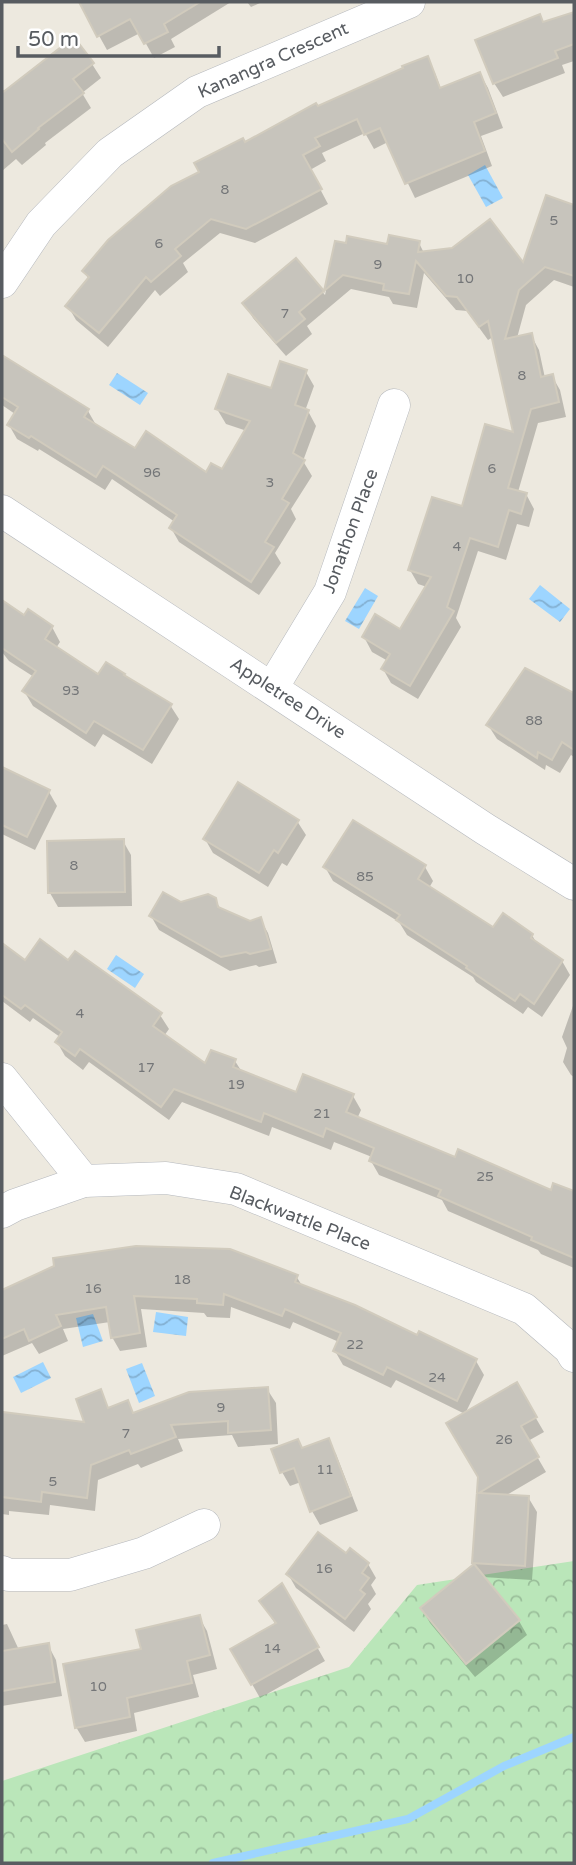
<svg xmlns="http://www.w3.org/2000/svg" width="576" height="1865" font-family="'Varela Round',sans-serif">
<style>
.forest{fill:url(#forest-crowns)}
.water{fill:url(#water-waves)}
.shadow{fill:#0003}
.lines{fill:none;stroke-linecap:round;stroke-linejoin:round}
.stream{stroke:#9dd5ff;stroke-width:8}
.building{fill:#c7c4bc;stroke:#d1cbbd;stroke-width:2}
.minor-casing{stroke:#b5b8bd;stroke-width:33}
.minor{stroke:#fff;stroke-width:32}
.labels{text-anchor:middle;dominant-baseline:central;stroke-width:5;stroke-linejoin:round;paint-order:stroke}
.number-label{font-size:14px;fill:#747678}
.street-label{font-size:18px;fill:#585c61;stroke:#fff}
</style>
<defs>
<pattern id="forest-crowns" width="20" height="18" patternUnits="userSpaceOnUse" patternTransform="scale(1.75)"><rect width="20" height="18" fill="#bae6b9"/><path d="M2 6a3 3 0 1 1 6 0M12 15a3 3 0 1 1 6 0" fill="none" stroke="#9abe9a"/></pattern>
<pattern id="water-waves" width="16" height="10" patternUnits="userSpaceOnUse" patternTransform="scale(1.75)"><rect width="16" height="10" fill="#9dd5ff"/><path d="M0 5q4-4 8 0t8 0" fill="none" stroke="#83b0d2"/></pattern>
</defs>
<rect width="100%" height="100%" fill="#ede9df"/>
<!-- forest -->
<path class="forest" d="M 574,1561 L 574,1863 L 2,1863 L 2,1781 L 349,1667 L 417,1585 Z"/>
<!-- water -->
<g class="water">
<path d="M 485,165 L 503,198 L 486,207 L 468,175 Z"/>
<path d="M 117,373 L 148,393 L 140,405 L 109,385 Z"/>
<path d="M 540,585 L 570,609 L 560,622 L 529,599 Z"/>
<path d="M 365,588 L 378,596 L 359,629 L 345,621 Z"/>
<path d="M 116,955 L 144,974 L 135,988 L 107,969 Z"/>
<path d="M 156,1312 L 188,1317 L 186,1336 L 153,1332 Z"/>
<path d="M 93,1314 L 103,1341 L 83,1347 L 76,1318 Z"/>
<path d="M 43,1362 L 51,1378 L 21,1393 L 13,1377 Z"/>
<path d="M 142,1363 L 155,1396 L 139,1403 L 126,1369 Z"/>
</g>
<!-- shadow -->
<g class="shadow">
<path d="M 88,2 L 231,2 L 171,39 L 175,47 L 154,58 L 140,33 L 107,50 L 82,5 Z"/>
<path d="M 247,2 L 262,2 L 251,7 Z"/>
<path d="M 574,13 L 574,61 L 562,65 L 565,73 L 503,97 L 494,83 L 544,24 Z"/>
<path d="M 427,59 L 435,73 L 441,89 L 480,74 L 488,88 L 503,128 L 481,136 L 492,166 L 415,198 L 388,142 L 374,149 L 365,133 L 322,153 L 326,161 L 310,170 L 328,204 L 255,243 L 220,233 L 183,263 L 188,272 L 160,296 L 155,290 L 108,347 L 76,320 L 68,306 L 89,280 L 84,271 L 201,173 L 245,144 L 317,108 Z"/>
<path d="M 92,64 L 101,78 L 82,93 L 91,108 L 45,143 L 46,145 L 22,165 L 16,159 L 2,171 L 2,88 L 5,93 Z"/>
<path d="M 547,197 L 574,207 L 574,287 L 554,280 L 526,305 L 517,338 L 531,335 L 539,350 L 545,378 L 552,376 L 560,390 L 566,417 L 538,423 L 518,492 L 526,494 L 534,509 L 529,527 L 517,524 L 506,560 L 478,551 L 456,618 L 461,627 L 418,699 L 391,683 L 383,669 L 388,661 L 372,652 L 364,637 L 400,631 L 427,587 L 418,584 L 410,570 L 463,509 L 516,435 L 493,337 L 488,340 L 467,311 L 456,310 L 424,273 L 417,308 L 393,304 L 389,297 L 351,289 L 307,326 L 312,334 L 286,356 L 253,318 L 245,304 L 296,260 L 325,295 L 336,243 L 388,246 L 419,243 L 424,253 L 523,266 Z"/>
<path d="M 2,357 L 88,411 L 96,425 L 135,451 L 206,475 L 222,472 L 247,431 L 226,424 L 217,409 L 272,391 L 306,372 L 314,386 L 305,411 L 308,411 L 316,426 L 303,461 L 312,476 L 291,509 L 296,519 L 275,553 L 281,563 L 259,595 L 179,542 L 171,528 L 175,522 L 112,479 L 105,490 L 39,449 L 38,451 L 17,439 L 9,425 L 15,414 L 2,405 Z"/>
<path d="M 2,602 L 24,617 L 52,627 L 60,642 L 56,648 L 99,676 L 170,705 L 179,719 L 152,764 L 103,734 L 95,747 L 33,706 L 24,691 L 34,677 L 9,661 L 2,652 Z"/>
<path d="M 526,670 L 574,695 L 574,757 L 571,755 L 560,773 L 546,765 L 545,770 L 497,739 L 488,725 Z"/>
<path d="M 2,769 L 49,792 L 57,806 L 35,850 L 2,834 Z"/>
<path d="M 297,821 L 306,835 L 287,866 L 282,863 L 268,887 L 213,853 L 205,839 Z"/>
<path d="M 123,841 L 131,855 L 132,906 L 58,907 L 50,893 Z"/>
<path d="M 325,867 L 425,867 L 433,881 L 429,888 L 494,929 L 532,935 L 537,944 L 562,961 L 570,975 L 542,1017 L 528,1007 L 523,1014 L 476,982 L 473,977 L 407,935 L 399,922 L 333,881 Z"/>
<path d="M 215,899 L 221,910 L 250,923 L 260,919 L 268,933 L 277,963 L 259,967 L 256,965 L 230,971 L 159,930 L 151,916 L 180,903 Z"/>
<path d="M 2,945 L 25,962 L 68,963 L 160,1015 L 169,1029 L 164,1036 L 206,1066 L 235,1061 L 242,1072 L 297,1094 L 353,1096 L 361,1110 L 357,1119 L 456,1159 L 552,1192 L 554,1185 L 574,1193 L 574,1268 L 541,1254 L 538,1250 L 448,1211 L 442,1200 L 379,1175 L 371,1161 L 372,1157 L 334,1142 L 331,1150 L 272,1127 L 269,1136 L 182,1102 L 169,1120 L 89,1062 L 83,1070 L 65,1056 L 57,1042 L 60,1037 L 33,1018 L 30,1022 L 2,1001 Z"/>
<path d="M 574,1003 L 574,1077 L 571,1075 L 563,1062 L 567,1048 L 562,1037 Z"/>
<path d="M 56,1268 L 296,1276 L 303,1287 L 476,1361 L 484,1375 L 465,1414 L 396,1380 L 391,1388 L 343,1365 L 335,1351 L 339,1342 L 293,1322 L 290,1329 L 231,1307 L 230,1318 L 207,1317 L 204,1313 L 141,1309 L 147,1347 L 120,1351 L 112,1337 L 110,1322 L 63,1329 L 68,1341 L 39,1354 L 32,1343 L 2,1356 L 2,1292 Z"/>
<path d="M 516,1384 L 544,1432 L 528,1441 L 546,1472 L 505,1496 L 528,1497 L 537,1512 L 532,1580 L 483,1577 L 519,1621 L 527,1635 L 475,1677 L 430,1623 L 422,1609 L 475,1565 L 474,1562 L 479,1477 Z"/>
<path d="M 267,1389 L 276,1403 L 278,1444 L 238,1447 L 232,1435 L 178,1439 L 183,1451 L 141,1468 L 138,1464 L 98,1480 L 95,1511 L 50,1505 L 49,1515 L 9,1511 L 9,1515 L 2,1514 L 2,1413 L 87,1424 L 100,1391 L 109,1409 L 127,1403 L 134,1414 Z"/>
<path d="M 328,1440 L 336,1454 L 358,1511 L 320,1525 L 312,1511 L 301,1482 L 290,1486 L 282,1472 L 302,1450 Z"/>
<path d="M 346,1555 L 368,1564 L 376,1578 L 371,1585 L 376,1594 L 368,1604 L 371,1609 L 354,1632 L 296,1588 L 288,1574 Z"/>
<path d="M 282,1585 L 325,1661 L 260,1698 L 232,1649 L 276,1625 L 261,1602 Z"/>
<path d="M 199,1617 L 207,1631 L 217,1669 L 193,1675 L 199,1697 L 134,1713 L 137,1731 L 85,1742 L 76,1727 L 143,1650 Z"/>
<path d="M 7,1624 L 19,1650 L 48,1645 L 56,1660 L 62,1696 L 2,1706 L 2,1625 Z"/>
</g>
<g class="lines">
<!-- stream -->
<path class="stream" d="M 213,1863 L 408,1819 L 504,1766 L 574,1737"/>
</g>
<!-- building -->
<g class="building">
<path d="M 79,2 L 200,2 L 164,24 L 168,32 L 144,44 L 130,19 L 97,37 Z"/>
<path d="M 574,12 L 574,44 L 555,51 L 558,58 L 493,84 L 475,40 L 540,14 L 543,22 Z"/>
<path d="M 74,37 L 94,63 L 73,79 L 84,93 L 38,128 L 39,129 L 12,152 L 2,139 L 2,93 Z"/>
<path d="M 428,56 L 440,88 L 480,72 L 496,113 L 474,122 L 485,151 L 405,184 L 380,128 L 364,135 L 357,119 L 315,138 L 320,146 L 303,155 L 322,189 L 246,229 L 211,219 L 175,249 L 181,256 L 151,282 L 146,277 L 99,333 L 65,306 L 89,277 L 82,271 L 108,240 L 171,186 L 199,172 L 194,163 L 243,138 L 245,142 L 316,103 L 318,106 L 403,68 L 402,66 Z"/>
<path d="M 546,195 L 574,205 L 574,276 L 545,267 L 519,290 L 505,339 L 532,333 L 541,377 L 553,374 L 559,402 L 531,409 L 508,488 L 527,493 L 521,514 L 509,510 L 498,547 L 470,538 L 447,607 L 454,611 L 410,686 L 381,669 L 390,654 L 362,637 L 375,614 L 400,629 L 431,577 L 408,570 L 432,497 L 462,506 L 485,424 L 513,432 L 488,321 L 479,327 L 457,297 L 446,296 L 416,261 L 409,294 L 383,290 L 384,284 L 343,275 L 299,312 L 305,319 L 276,343 L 242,303 L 296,258 L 324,291 L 335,241 L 346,243 L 347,236 L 387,244 L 389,235 L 420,241 L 418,252 L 452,248 L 490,219 L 523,262 Z"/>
<path d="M 2,355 L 89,409 L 84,417 L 135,448 L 146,431 L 206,472 L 211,463 L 222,469 L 250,421 L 215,409 L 228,374 L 271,388 L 280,361 L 307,370 L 295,405 L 309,410 L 293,453 L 305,460 L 282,499 L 289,503 L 265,542 L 274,547 L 251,582 L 169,528 L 177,515 L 103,466 L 96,477 L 31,436 L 29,438 L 7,425 L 18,407 L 2,397 Z"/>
<path d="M 2,600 L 24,615 L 28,609 L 53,626 L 45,639 L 98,674 L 106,662 L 125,674 L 124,675 L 172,704 L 143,750 L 94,721 L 86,733 L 22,691 L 36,671 L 2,648 Z"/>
<path d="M 525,668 L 574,693 L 574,750 L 562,742 L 552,760 L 538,752 L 537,758 L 486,725 Z"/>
<path d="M 2,767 L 50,790 L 27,837 L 2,825 Z"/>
<path d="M 238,782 L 299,820 L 278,853 L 274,850 L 259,873 L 203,839 Z"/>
<path d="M 353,820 L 426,865 L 418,879 L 493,927 L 503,913 L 533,934 L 531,938 L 563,960 L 534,1004 L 520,994 L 515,1001 L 466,968 L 467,966 L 396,920 L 400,915 L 323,867 Z"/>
<path d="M 124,839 L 125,892 L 48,893 L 47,841 Z"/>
<path d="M 163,892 L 181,902 L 208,894 L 216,898 L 218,907 L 250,921 L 261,917 L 271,949 L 250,954 L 246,952 L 221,957 L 149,916 Z"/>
<path d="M 40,939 L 68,960 L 75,951 L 162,1013 L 153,1026 L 205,1063 L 211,1050 L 236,1059 L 233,1067 L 296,1092 L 303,1074 L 354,1094 L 346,1112 L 455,1157 L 458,1149 L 551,1190 L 553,1183 L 574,1191 L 574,1258 L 531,1240 L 532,1237 L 438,1196 L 441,1190 L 369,1161 L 374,1148 L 326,1128 L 323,1137 L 264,1113 L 261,1122 L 174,1089 L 161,1107 L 80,1049 L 75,1056 L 55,1042 L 62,1032 L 25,1005 L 21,1009 L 2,995 L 2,943 L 25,960 Z"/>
<path d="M 136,1246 L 230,1249 L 298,1275 L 295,1282 L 355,1305 L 417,1335 L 419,1331 L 477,1359 L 457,1401 L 387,1367 L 383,1375 L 333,1351 L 341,1333 L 285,1309 L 282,1316 L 224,1294 L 223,1305 L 197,1303 L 197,1299 L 134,1296 L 140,1333 L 111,1338 L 106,1307 L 56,1315 L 61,1326 L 29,1341 L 24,1329 L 2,1339 L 2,1290 L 54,1266 L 53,1258 Z"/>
<path d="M 517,1382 L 537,1417 L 521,1426 L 539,1457 L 479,1493 L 529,1496 L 525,1566 L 472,1563 L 478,1477 L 446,1423 Z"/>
<path d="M 268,1387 L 271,1430 L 228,1433 L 228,1421 L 171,1425 L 176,1437 L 131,1454 L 129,1450 L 91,1465 L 87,1498 L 42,1492 L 41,1502 L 2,1497 L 2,1412 L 84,1422 L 76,1399 L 101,1389 L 108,1408 L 128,1400 L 133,1413 L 189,1392 Z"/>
<path d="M 329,1438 L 351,1496 L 310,1512 L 294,1468 L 280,1473 L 271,1449 L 298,1439 L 302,1448 Z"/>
<path d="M 318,1532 L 346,1553 L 350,1548 L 369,1563 L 362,1573 L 369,1578 L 360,1590 L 365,1594 L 345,1619 L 286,1574 Z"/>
<path d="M 474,1564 L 520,1620 L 466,1664 L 420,1608 Z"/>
<path d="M 282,1583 L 319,1647 L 251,1685 L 230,1649 L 276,1623 L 259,1601 Z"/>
<path d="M 200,1615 L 210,1655 L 187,1661 L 192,1683 L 127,1698 L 130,1717 L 75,1728 L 63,1664 L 141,1649 L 136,1630 Z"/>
<path d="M 49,1643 L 55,1682 L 2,1691 L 2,1651 Z"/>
</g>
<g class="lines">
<!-- minor casing -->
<g class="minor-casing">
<g id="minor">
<path d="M 2,282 L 41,224 L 110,153 L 197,92 L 409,2"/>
<path d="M 2,511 L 485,829 L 574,884"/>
<path d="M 272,688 L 330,592 L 394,405"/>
<path d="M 2,1079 L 84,1181"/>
<path d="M 2,1212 L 15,1205 L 84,1181 L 166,1178 L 236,1189 L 524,1309 L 570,1349 L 574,1356"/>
<path d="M 2,1572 L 9,1575 L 70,1575 L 144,1553 L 204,1525"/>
</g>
</g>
<!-- minor -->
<use href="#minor" class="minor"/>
</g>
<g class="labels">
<!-- number labels -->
<g class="number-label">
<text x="225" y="189">8</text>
<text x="554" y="220">5</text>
<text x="159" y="243">6</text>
<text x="378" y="264">9</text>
<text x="465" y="278">10</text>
<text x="285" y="313">7</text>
<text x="522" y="375">8</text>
<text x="492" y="468">6</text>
<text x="152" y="472">96</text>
<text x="270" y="482">3</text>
<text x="457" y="546">4</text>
<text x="71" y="690">93</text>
<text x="534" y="720">88</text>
<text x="74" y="865">8</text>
<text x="365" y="876">85</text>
<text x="80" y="1013">4</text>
<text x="146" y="1067">17</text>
<text x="236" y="1084">19</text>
<text x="322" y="1113">21</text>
<text x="485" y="1176">25</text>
<text x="182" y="1279">18</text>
<text x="93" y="1288">16</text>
<text x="355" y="1344">22</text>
<text x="437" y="1377">24</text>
<text x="221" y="1407">9</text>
<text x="126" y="1433">7</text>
<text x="504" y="1439">26</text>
<text x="325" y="1469">11</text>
<text x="53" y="1481">5</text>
<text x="324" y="1568">16</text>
<text x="272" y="1648">14</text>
<text x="98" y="1686">10</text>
</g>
<!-- street labels -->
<g class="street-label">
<text transform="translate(273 60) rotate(-24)">Kanangra Crescent</text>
<text transform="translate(350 531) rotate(-70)">Jonathon Place</text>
<text transform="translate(288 698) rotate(33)">Appletree Drive</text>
<text transform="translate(300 1218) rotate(21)">Blackwattle Place</text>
</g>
</g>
<!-- border -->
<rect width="576" height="1865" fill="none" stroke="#585c61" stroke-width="7"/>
<!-- scale -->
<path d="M18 46v10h201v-10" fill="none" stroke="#585c61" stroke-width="3.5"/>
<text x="28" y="46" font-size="21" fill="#585c61" stroke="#ffffff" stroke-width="5" paint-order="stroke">50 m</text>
</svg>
